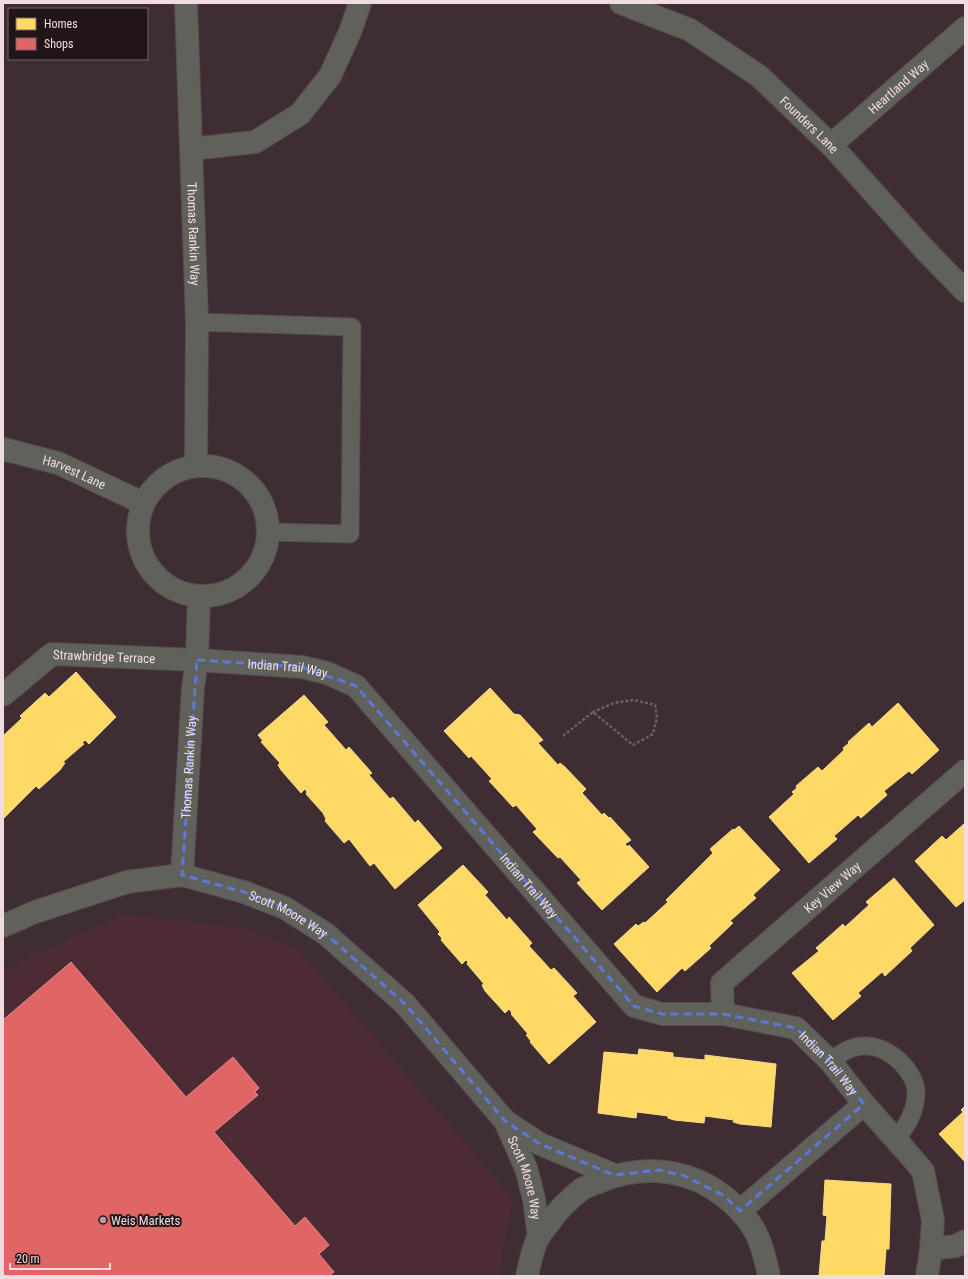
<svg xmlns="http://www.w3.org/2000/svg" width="968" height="1279" font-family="'Roboto Condensed',sans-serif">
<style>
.built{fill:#4d2b35}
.homes{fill:#ffd966;stroke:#fada8b}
.shops{fill:#e06666;stroke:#e5898b}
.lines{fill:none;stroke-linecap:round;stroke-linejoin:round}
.service-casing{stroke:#594b4f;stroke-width:19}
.minor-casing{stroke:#594b4f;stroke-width:24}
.path{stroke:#666461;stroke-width:2.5;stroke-dasharray:3 2;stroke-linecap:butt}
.service{stroke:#60615a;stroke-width:17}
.minor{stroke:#60615a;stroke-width:22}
.marked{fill:none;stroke:#5c78da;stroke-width:3;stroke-dasharray:8 5;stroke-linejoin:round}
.poi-dot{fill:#b29ea3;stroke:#221518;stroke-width:1.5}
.labels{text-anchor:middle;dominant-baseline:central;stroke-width:4;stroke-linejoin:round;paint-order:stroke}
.street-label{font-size:13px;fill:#f0dbe0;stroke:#221518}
.poi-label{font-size:13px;fill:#f0dbe0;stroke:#221518;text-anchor:start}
</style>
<rect width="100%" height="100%" fill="#3e2d32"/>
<!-- built -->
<path class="built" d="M 123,914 L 245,928 L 299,950 L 513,1199 L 499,1276 L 3,1276 L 3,970 Z"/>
<!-- homes -->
<g class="homes">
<path d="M 76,672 L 116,717 L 89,744 L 85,740 L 82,743 L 84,744 L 63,762 L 65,763 L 60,770 L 39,789 L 36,786 L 3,819 L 3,736 L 22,718 L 20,716 L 45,693 L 49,697 Z"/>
<path d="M 490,688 L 514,714 L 520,715 L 543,740 L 538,743 L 558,765 L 560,763 L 565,767 L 586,789 L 582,793 L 602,815 L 604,813 L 609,818 L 610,817 L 631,840 L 625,844 L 628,847 L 629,845 L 649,867 L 602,910 L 577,883 L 581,880 L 560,857 L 558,858 L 533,832 L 537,829 L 516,805 L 513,807 L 489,781 L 492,779 L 471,756 L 469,758 L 444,731 Z"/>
<path d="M 304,695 L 328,722 L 324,725 L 346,750 L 349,747 L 372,773 L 369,775 L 390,799 L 393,797 L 415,823 L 418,820 L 442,848 L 395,889 L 374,863 L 370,866 L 349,839 L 344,843 L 325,821 L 326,819 L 323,813 L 306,794 L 307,792 L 305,789 L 301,793 L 281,770 L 278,765 L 280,763 L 261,742 L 263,741 L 258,735 Z"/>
<path d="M 898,703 L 939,750 L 912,774 L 909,771 L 884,791 L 887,795 L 861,818 L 858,815 L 834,836 L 837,839 L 809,863 L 769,817 L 794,794 L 792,792 L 797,788 L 796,786 L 818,767 L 822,771 L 844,750 L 843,748 L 849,743 L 848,742 L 869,723 L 872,727 Z"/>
<path d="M 965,823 L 965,900 L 956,907 L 915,861 L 942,836 L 946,840 Z"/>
<path d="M 739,826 L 780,870 L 753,895 L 756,898 L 730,921 L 733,923 L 709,946 L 711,948 L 685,971 L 682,968 L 657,992 L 614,944 L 636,924 L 638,926 L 644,922 L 645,923 L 668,902 L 666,900 L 713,853 L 710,849 L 733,829 L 734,830 Z"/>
<path d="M 463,865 L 488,892 L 485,895 L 507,920 L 509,917 L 532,943 L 529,946 L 551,970 L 554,968 L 577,993 L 573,996 L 596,1022 L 549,1064 L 530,1042 L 531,1041 L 526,1035 L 528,1034 L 511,1014 L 512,1013 L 509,1009 L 505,1013 L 485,991 L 482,985 L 484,984 L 467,964 L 468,962 L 466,960 L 462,964 L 441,940 L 442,938 L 438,934 L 440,932 L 418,905 Z"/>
<path d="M 894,878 L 934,925 L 910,948 L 912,951 L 885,976 L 882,972 L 858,993 L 861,996 L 833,1020 L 792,973 L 819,951 L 816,948 L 843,924 L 845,927 L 869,905 L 866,902 Z"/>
<path d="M 639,1049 L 673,1053 L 673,1057 L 705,1060 L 705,1055 L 776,1064 L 771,1127 L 740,1124 L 733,1122 L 734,1120 L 705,1116 L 704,1123 L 674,1120 L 668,1118 L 668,1116 L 637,1112 L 636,1118 L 598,1113 L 604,1052 L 638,1055 Z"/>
<path d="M 965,1106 L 965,1162 L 939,1134 L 963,1112 L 961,1110 Z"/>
<path d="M 825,1180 L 891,1184 L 889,1249 L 886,1249 L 884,1276 L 819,1276 L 822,1241 L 825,1241 L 827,1216 L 823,1215 Z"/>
</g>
<!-- shops -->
<path class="shops" d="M 71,962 L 186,1097 L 233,1057 L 259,1088 L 255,1092 L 258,1095 L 214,1132 L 295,1226 L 305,1217 L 329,1245 L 319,1254 L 334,1272 L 329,1276 L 3,1276 L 3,1020 Z"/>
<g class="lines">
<!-- service casing -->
<g class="service-casing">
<g id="service">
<path d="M 197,322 L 352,327 L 350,534 L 269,532"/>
<path d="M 830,1061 C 842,1053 852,1045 866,1046 C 889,1046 918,1072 916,1096 C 915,1113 906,1127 896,1140"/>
</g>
</g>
<!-- minor casing -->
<g class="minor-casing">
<g id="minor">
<path id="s1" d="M 186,3 L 197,322 L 196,465"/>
<path id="s2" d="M 621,3 L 690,30 L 759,76 L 831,145 L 925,250 L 965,291"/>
<path id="s3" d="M 831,145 L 965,28"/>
<path d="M 191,149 L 255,142 L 300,114 L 330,76 L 350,32 L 360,3"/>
<path id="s4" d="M 3,449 L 58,463 L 143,503"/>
<circle cx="203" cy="531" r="65"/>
<path id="s5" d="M 3,695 L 52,654 L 197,660 L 302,667 L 327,673 L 356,686 L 634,1006 L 662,1014 L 723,1014 L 796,1028 L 830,1061 L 864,1104 L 906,1151 L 923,1171 L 933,1220 L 931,1249 L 927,1276"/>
<path id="s6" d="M 182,875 L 193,687 L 197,660 L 199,596"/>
<path id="s7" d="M 3,926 L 35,912 L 127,882 L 182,875 L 244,892 L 285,908 L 326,934 L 405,1004 L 505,1121 L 526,1168 L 534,1199 L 539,1237"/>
<path id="s8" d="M 723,1014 L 722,983 L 965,771"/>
<path d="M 505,1121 L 540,1144 L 614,1175"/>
<path d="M 740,1211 L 864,1104"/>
<path d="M 931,1249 L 956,1246 L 965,1241"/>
<path d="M 527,1276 C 530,1263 532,1250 538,1238 C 541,1233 545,1228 549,1223 C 558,1210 569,1199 582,1189 C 587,1186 594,1184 599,1182 C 636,1166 677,1167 712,1188 C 729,1199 746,1214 756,1233 C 763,1247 766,1261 769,1276"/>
</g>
</g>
<!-- path -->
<path class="path" d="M 563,736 L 593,712 L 633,745 L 653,734 L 657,718 L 655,705 L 634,700 L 614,703 L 593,712"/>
<!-- service -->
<use href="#service" class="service"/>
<!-- minor -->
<use href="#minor" class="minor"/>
</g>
<!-- marked area -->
<path class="marked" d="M 197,660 L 302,667 L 356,686 L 634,1006 L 662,1014 L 723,1014 L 796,1028 L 830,1061 L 864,1104 L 740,1211 L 723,1195 L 682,1175 L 659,1170 L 614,1175 L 540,1144 L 505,1121 L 405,1004 L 326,934 L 285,908 L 244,892 L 182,875 Z"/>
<!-- markers -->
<circle class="poi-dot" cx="103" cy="1220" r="4"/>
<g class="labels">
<!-- street labels -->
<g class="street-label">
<text stroke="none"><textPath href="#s3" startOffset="89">Heartland Way</textPath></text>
<text stroke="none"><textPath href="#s2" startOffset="227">Founders Lane</textPath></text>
<text stroke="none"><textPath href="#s1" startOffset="231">Thomas Rankin Way</textPath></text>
<text stroke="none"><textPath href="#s4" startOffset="75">Harvest Lane</textPath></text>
<text stroke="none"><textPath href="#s5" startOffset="116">Strawbridge Terrace</textPath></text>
<text stroke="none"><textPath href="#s5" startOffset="300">Indian Trail Way</textPath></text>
<text stroke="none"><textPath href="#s6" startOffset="108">Thomas Rankin Way</textPath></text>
<text stroke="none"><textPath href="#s5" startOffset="636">Indian Trail Way</textPath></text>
<text stroke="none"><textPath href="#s8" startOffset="177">Key View Way</textPath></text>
<text stroke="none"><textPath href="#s7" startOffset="301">Scott Moore Way</textPath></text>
<text stroke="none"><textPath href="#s5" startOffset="1008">Indian Trail Way</textPath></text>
<text stroke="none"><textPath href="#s7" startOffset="664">Scott Moore Way</textPath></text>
</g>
<!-- poi labels -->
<g class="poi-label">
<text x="111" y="1220">Weis Markets</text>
</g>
</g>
<!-- border -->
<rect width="968" height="1279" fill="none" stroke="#f0dbe0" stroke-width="8"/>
<!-- legend -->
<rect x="8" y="8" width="140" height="52" fill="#221518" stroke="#746468"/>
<rect x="16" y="18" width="20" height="12" fill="#ffd966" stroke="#746468"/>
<text x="44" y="28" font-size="12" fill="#f0dbe0">Homes</text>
<rect x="16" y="38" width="20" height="12" fill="#e06666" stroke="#746468"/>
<text x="44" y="48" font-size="12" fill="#f0dbe0">Shops</text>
<!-- scale -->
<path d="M10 1263v6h100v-6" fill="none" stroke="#f0dbe0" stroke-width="2"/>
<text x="16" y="1263" font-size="12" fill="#f0dbe0" stroke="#221518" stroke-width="3" paint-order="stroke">20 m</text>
</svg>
